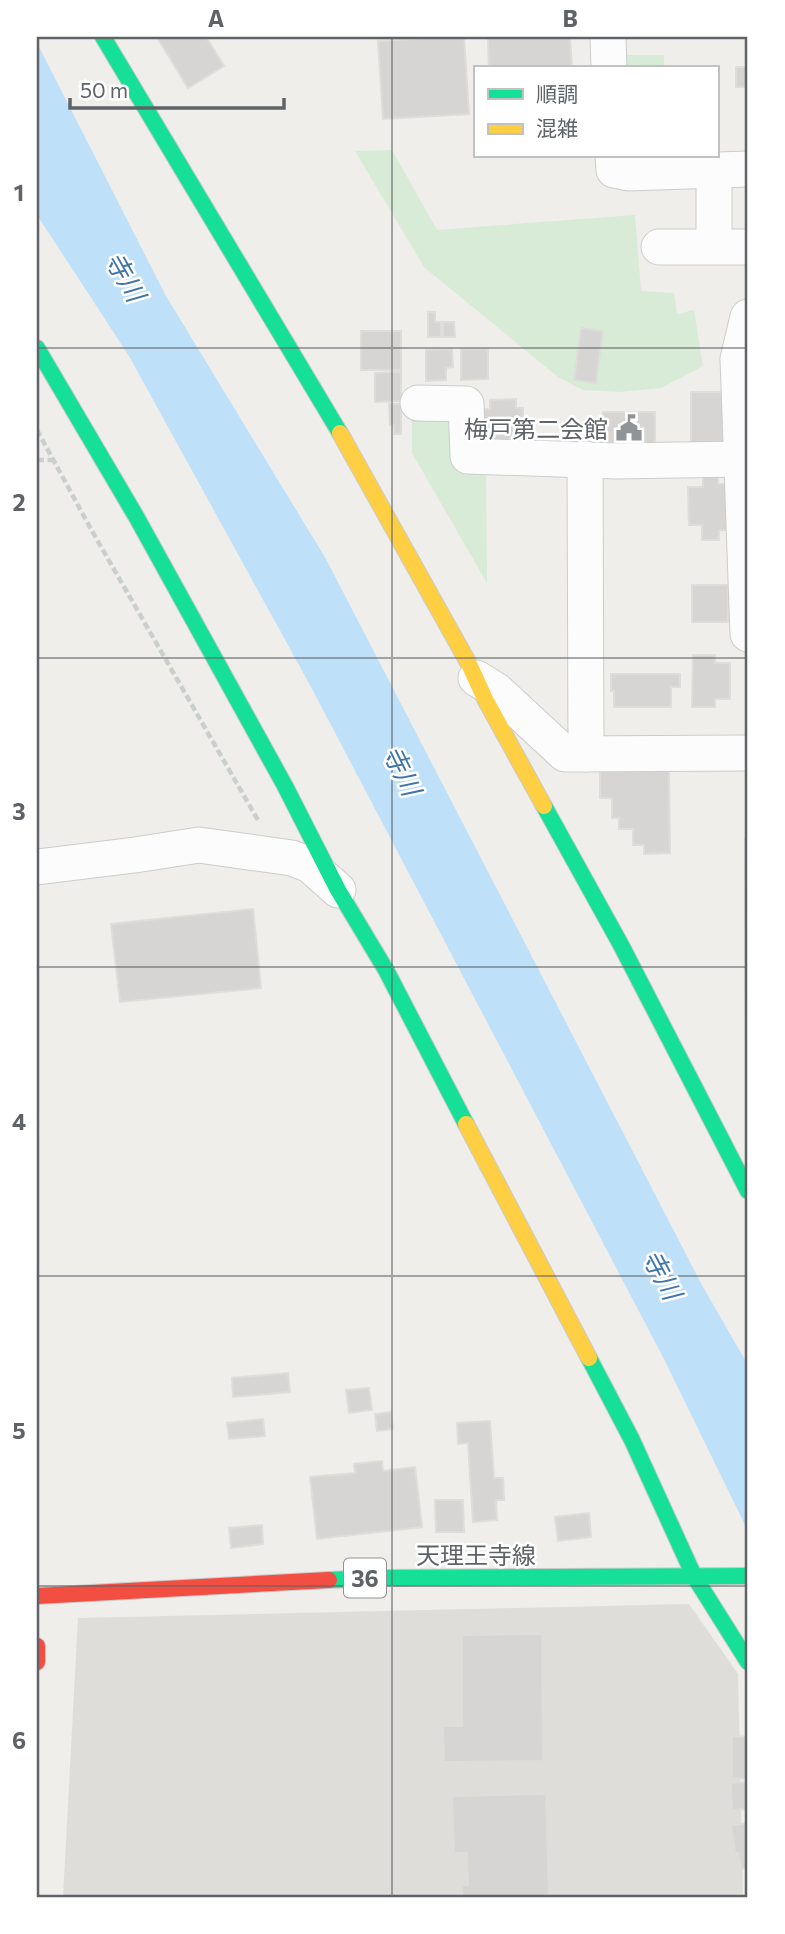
<svg xmlns="http://www.w3.org/2000/svg" width="785" height="1934" font-family="Commissioner,'Noto Sans JP',sans-serif">
<style>
.industrial{fill:#dfddda}
.green{fill:#d8ebd6}
.water{fill:#bfe0f9}
.building{fill:#d6d5d3;stroke:#deddd9;stroke-width:2}
.lines{fill:none;stroke-linecap:round;stroke-linejoin:round}
.street-casing{stroke:#cbcccc;stroke-width:37}
.fast-casing{stroke:#cacacb;stroke-width:18}
.slow-casing{stroke:#cacacb;stroke-width:18}
.jam-casing{stroke:#cacacb;stroke-width:18}
.path{stroke:#cacfcc;stroke-width:4.5;stroke-dasharray:7 3.5;stroke-linecap:butt}
.street{stroke:#fdfcfc;stroke-width:35}
.fast{stroke:#16e098;stroke-width:16}
.slow{stroke:#ffcf43;stroke-width:16}
.jam{stroke:#f24e42;stroke-width:16}
.grid{fill:none;stroke:#5f6368;stroke-width:2;stroke-opacity:0.55}
.labels{text-anchor:middle;dominant-baseline:central;stroke-width:5;stroke-linejoin:round;paint-order:stroke}
.shield{fill:#fff;stroke:#8f9295;stroke-width:2}
.shield-label{font-size:23px;font-weight:bold;fill:#5f6368}
.poi-label{font-size:24px;fill:#5f6368;stroke:#fff;text-anchor:end}
.street-label{font-size:24px;fill:#5f6368;stroke:#fff}
.water-label{font-size:26px;font-style:italic;fill:#4174aa;stroke:#fff}
.neatline{fill:none;stroke:#5f6368;stroke-width:2.5}
.grid-label{font-size:23px;text-anchor:middle;font-weight:bold;fill:#5f6368}
</style>
<rect width="100%" height="100%" fill="#efeeea"/>
<!-- industrial -->
<path class="industrial" d="M 689,1604 L 738,1674 L 743,1897 L 63,1897 L 78,1618 Z"/>
<!-- green -->
<g class="green">
<path d="M 616,55 L 664,55 L 664,68 L 617,68 Z"/>
<path d="M 392,150 L 437,230 L 635,215 L 641,291 L 674,293 L 677,314 L 694,310 L 703,366 L 661,388 L 619,392 L 583,390 L 558,377 L 424,267 L 355,151 Z"/>
<path d="M 412,411 L 448,412 L 486,466 L 487,583 L 412,453 Z"/>
</g>
<!-- water -->
<path class="water" d="M 37,43 L 166,296 L 326,559 L 703,1287 L 748,1365 L 748,1531 L 663,1357 L 311,687 L 129,356 L 37,215 Z"/>
<!-- building -->
<g class="building">
<path d="M 157,37 L 206,37 L 224,66 L 188,88 Z"/>
<path d="M 447,37 L 464,37 L 469,114 L 383,119 L 378,41 Z"/>
<path d="M 488,37 L 570,37 L 572,68 L 489,68 Z"/>
<rect x="736" y="67" width="12" height="20"/>
<path d="M 428,312 L 435,312 L 435,322 L 441,322 L 441,337 L 428,337 Z"/>
<path d="M 443,322 L 454,322 L 455,337 L 443,337 Z"/>
<path d="M 581,328 L 603,331 L 596,383 L 574,380 Z"/>
<rect x="361" y="331" width="40" height="39"/>
<path d="M 452,349 L 453,367 L 446,368 L 446,380 L 426,381 L 426,350 Z"/>
<path d="M 461,349 L 488,349 L 488,379 L 461,380 Z"/>
<path d="M 401,372 L 401,401 L 375,402 L 375,373 Z"/>
<rect x="691" y="392" width="34" height="54"/>
<path d="M 516,399 L 516,408 L 523,408 L 523,427 L 513,427 L 513,441 L 488,441 L 488,433 L 484,433 L 484,409 L 490,409 L 490,400 Z"/>
<path d="M 389,404 L 401,404 L 401,434 L 394,434 L 394,425 L 390,425 Z"/>
<rect x="603" y="412" width="52" height="31"/>
<path d="M 703,476 L 718,476 L 718,484 L 727,484 L 727,530 L 719,530 L 719,540 L 702,540 L 702,525 L 689,525 L 688,487 L 703,487 Z"/>
<rect x="692" y="585" width="36" height="37"/>
<path d="M 693,655 L 715,655 L 715,663 L 730,663 L 730,699 L 715,699 L 715,707 L 692,707 Z"/>
<path d="M 611,674 L 680,674 L 680,687 L 671,687 L 671,707 L 614,707 L 614,691 L 611,691 Z"/>
<path d="M 600,769 L 669,769 L 670,853 L 644,854 L 644,845 L 633,845 L 633,829 L 619,829 L 619,818 L 612,818 L 612,798 L 600,798 Z"/>
<rect x="746" y="770" width="2" height="42"/>
<path d="M 745,839 L 748,839 L 748,1051 L 746,1051 Z"/>
<path d="M 253,909 L 261,988 L 120,1002 L 111,924 Z"/>
<path d="M 288,1373 L 290,1392 L 233,1397 L 232,1378 Z"/>
<path d="M 369,1388 L 372,1410 L 349,1413 L 346,1390 Z"/>
<path d="M 391,1412 L 393,1429 L 377,1431 L 375,1414 Z"/>
<path d="M 263,1419 L 265,1436 L 229,1439 L 227,1423 Z"/>
<path d="M 490,1421 L 494,1478 L 503,1478 L 504,1500 L 496,1500 L 497,1520 L 473,1522 L 468,1443 L 458,1444 L 457,1423 Z"/>
<path d="M 382,1461 L 383,1471 L 415,1467 L 422,1527 L 317,1539 L 310,1477 L 355,1473 L 354,1464 Z"/>
<path d="M 435,1500 L 463,1500 L 464,1532 L 436,1532 Z"/>
<path d="M 589,1513 L 591,1537 L 558,1541 L 555,1517 Z"/>
<path d="M 262,1525 L 263,1544 L 231,1548 L 229,1528 Z"/>
<path d="M 542,1634 L 543,1761 L 444,1762 L 443,1726 L 462,1726 L 462,1635 Z"/>
<path d="M 732,1736 L 748,1737 L 748,1779 L 732,1778 Z"/>
<path d="M 748,1782 L 748,1809 L 732,1810 L 731,1783 Z"/>
<path d="M 546,1794 L 549,1897 L 462,1896 L 462,1885 L 468,1885 L 467,1853 L 454,1853 L 452,1796 Z"/>
<path d="M 748,1823 L 748,1868 L 741,1869 L 738,1853 L 735,1853 L 731,1825 Z"/>
</g>
<g class="lines">
<!-- street casing -->
<g class="street-casing">
<g id="street">
<path d="M 608,37 L 609,68"/>
<path d="M 613,156 L 614,170 L 628,173 L 748,169"/>
<path d="M 714,170 L 714,246"/>
<path d="M 659,247 L 748,247"/>
<path d="M 748,317 L 738,359 L 748,634"/>
<path d="M 418,403 L 466,404 L 468,456 L 616,461 L 743,459"/>
<path d="M 585,459 L 586,754"/>
<path d="M 476,678 L 497,691 L 565,754 L 748,753"/>
<path d="M 37,867 L 135,855 L 199,845 L 292,858 L 310,865 L 338,890"/>
</g>
</g>
<!-- fast casing -->
<g class="fast-casing">
<g id="fast">
<path d="M 103,37 L 340,433"/>
<path d="M 37,348 L 137,518 L 285,786 L 338,890 L 386,970 L 466,1124"/>
<path d="M 544,806 L 621,945 L 748,1191"/>
<path d="M 589,1358 L 632,1440 L 694,1576 L 748,1662"/>
<path d="M 329,1580 L 376,1578 L 748,1576"/>
</g>
</g>
<!-- slow casing -->
<g class="slow-casing">
<g id="slow">
<path d="M 340,433 L 469,664 L 486,701 L 544,806"/>
<path d="M 466,1124 L 589,1358"/>
</g>
</g>
<!-- jam casing -->
<g class="jam-casing">
<g id="jam">
<path d="M 37,1596 L 329,1580"/>
<path d="M 37,1646 L 37,1662"/>
</g>
</g>
<!-- path -->
<g class="path">
<path d="M 37,430 L 92,531 L 259,822"/>
<path d="M 37,460 L 55,460"/>
</g>
<!-- street -->
<use href="#street" class="street"/>
<!-- fast -->
<use href="#fast" class="fast"/>
<!-- slow -->
<use href="#slow" class="slow"/>
<!-- jam -->
<use href="#jam" class="jam"/>
</g>
<!-- grid -->
<path class="grid" d="M 392,37 L 392,1897M 37,348 L 748,348M 37,658 L 748,658M 37,967 L 748,967M 37,1276 L 748,1276M 37,1586 L 748,1586"/>
<!-- icons -->
<defs>
<g id="civic-bare" transform="scale(2.1)"><path d="M-.6-6.5H3V-4.5H.6V-3L4-1V1h2V6H-6V1h2V-1L-.6-3ZM-1.2 2.5V6h2.4V2.5Z" fill="#919496" stroke="#fff" stroke-width="2.5" paint-order="stroke"/></g>
</defs>
<g fill-rule="evenodd">
<use href="#civic-bare" x="629" y="428"/>
</g>
<g class="labels">
<!-- shield labels -->
<rect class="shield" x="344" y="1558.5" width="42" height="39" rx="5"/>
<g class="shield-label">
<text x="365" y="1578">36</text>
</g>
<!-- poi labels -->
<g class="poi-label">
<text x="608" y="428">梅戸第二会館</text>
</g>
<!-- street labels -->
<g class="street-label">
<text x="476" y="1554">天理王寺線</text>
</g>
<!-- water labels -->
<g class="water-label">
<text transform="translate(126 276) rotate(60)">寺川</text>
<text transform="translate(403 770) rotate(64)">寺川</text>
<text transform="translate(663 1274) rotate(62)">寺川</text>
</g>
</g>
<!-- border -->
<rect width="785" height="1934" fill="none" stroke="#ffffff" stroke-width="77"/>
<!-- legend -->
<rect x="474" y="66" width="245" height="91" fill="#ffffff" stroke="#bfc1c3" stroke-width="2"/>
<rect x="488" y="89" width="35" height="10" fill="#16e098" stroke="#bfc1c3" stroke-width="2"/>
<text x="536" y="102" font-size="21" fill="#5f6368">順調</text>
<rect x="488" y="124" width="35" height="10" fill="#ffcf43" stroke="#bfc1c3" stroke-width="2"/>
<text x="536" y="136" font-size="21" fill="#5f6368">混雑</text>
<!-- scale -->
<path d="M70 98v10h214v-10" fill="none" stroke="#5f6368" stroke-width="3.5"/>
<text x="80" y="98" font-size="21" fill="#5f6368" stroke="#ffffff" stroke-width="5" paint-order="stroke">50 m</text>
<rect x="38" y="38" width="708" height="1858" class="neatline"/>
<g class="grid-label">
<text x="216" y="27">A</text>
<text x="570" y="27">B</text>
<text x="19" y="201">1</text>
<text x="19" y="511">2</text>
<text x="19" y="820">3</text>
<text x="19" y="1130">4</text>
<text x="19" y="1439">5</text>
<text x="19" y="1749">6</text>
</g>
</svg>
